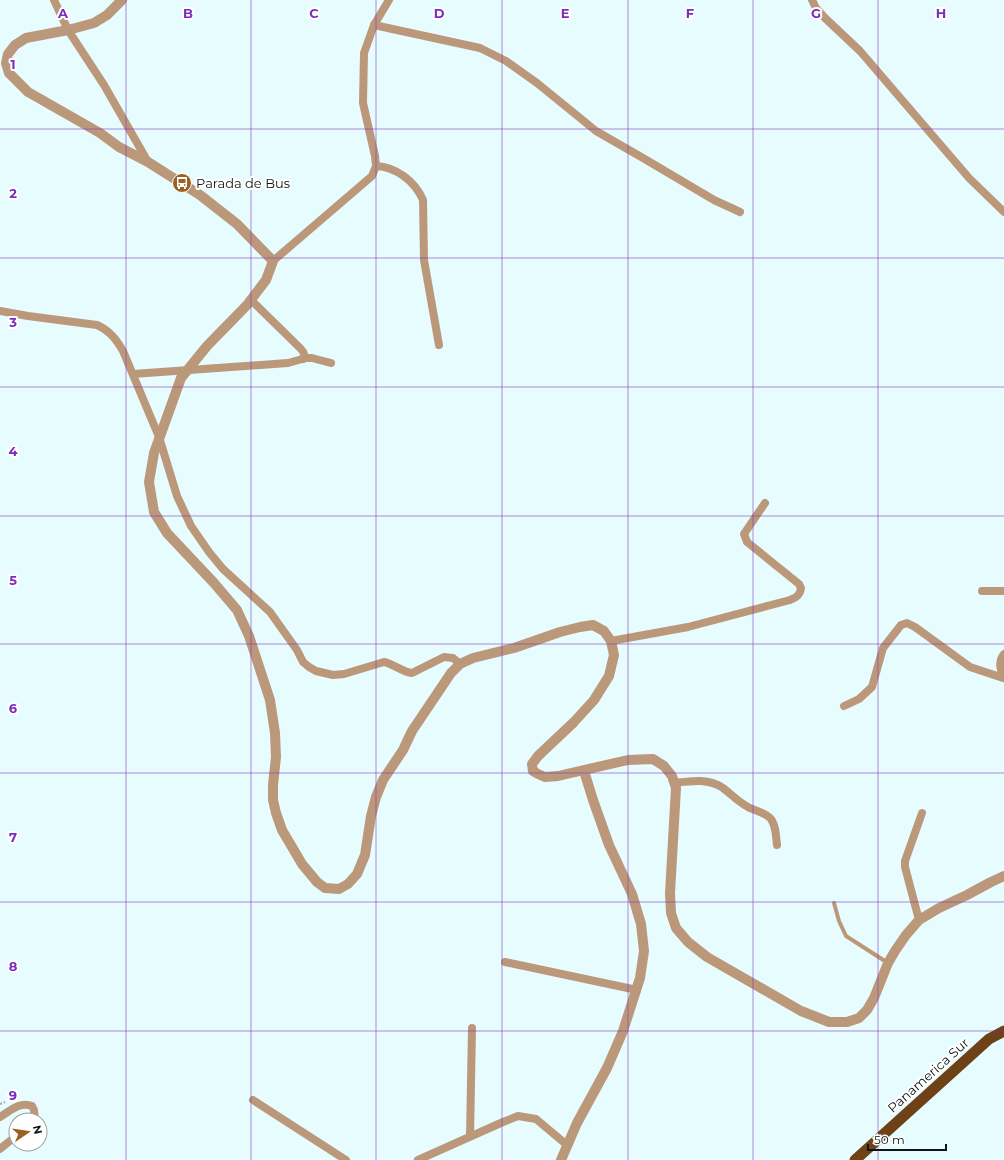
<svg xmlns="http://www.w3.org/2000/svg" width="1004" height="1160" font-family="Montserrat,sans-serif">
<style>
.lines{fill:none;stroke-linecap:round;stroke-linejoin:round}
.path{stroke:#98a9ab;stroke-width:2;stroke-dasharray:2 2;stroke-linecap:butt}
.service{stroke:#bc987b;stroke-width:4}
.minor{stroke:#bc987b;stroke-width:8}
.tertiary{stroke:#bc987b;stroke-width:10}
.trunk{stroke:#6e4216;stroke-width:11}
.grid{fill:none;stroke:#7b2cbf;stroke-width:1;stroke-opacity:0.55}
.labels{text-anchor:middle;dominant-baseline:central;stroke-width:4;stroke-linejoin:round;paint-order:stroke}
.poi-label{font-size:13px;fill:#0c1415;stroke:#fff;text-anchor:start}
.street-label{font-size:13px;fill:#0c1415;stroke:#fff}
.grid-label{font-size:13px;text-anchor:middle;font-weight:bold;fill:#7b2cbf;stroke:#fff;stroke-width:4;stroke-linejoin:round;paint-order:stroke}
</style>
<rect width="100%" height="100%" fill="#e6fcfe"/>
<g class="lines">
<!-- path -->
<path class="path" d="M 0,1104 L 5,1102"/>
<!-- service -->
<path class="service" d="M 834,903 L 839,921 L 846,936 L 888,963"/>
<!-- minor -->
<g class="minor">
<path d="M 54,0 L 68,30 L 104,85 L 148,162"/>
<path d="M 812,0 L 816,8 L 825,18 L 860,51 L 969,178 L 1004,212"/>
<path d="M 374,25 L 480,48 L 506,61 L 537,83 L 596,131 L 643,158 L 714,200 L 740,212"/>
<path d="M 376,166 C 396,167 415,181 423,200 L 424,260 L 439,345"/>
<path d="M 273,261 L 372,176 L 376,166 L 375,156 L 363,103 L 364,53 L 374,25 L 389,0"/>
<path d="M 251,300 L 300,348 C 304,352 305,354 303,359"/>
<path d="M 0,311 L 28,316 L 97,325 C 110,331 116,339 123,351 L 159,437 L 177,496 L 191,526 L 209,552 L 223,569 L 270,612 L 297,650 L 303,662 L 309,667 L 316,671 L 333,675 L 344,674 L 384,662 C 394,664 402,672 412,673 L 444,657 L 453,658 L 460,664"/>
<path d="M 133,374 L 288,363 L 306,358 L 312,358 L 331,363"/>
<path d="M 982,591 L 1004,591"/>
<path d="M 611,641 L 688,627 L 790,600 C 797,597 800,595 801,588 L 799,584 L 747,542 L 744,534 L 765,503"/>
<path d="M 1004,654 C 998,661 1000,671 1004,678"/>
<path d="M 844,706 L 859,699 L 872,687 L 883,648 L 901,625 L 907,623 L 915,627 L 970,667 L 1003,678"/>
<path d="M 674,783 C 691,781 708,778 723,788 C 731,794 738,802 748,807 C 755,811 765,812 770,818 C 776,824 776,837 777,845"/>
<path d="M 919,920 L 905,867 L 905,861 L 922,813"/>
<path d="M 505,962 L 637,990"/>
<path d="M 253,1100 L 346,1160"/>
<path d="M 0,1117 C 10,1111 20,1101 32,1106 L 34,1110 L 35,1120"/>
<path d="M 470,1136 L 472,1028"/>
<path d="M 0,1149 L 16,1136"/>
<path d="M 418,1160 L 503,1122 L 518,1116 L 536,1119 L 567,1145"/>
</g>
<!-- tertiary -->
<g class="tertiary">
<path d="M 122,0 L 107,15 L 94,23 L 68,30 L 26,38 L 15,45 L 8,54 L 6,63 L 9,73 L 28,92 L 100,133 L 119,147 L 148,162 L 200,195 L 237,224 L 273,261 L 266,280 L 247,305 L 207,346 L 181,378 L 154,453 L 149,482 L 154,512 L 167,533 L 214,583 L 237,610 L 249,636 L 270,700 L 275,733 L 276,757 L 273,785 L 273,800 L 276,813 L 282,830 L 302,864 L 317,882 L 325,888 L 339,889 L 348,884 L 357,874 L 365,855 L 371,816 L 376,797 L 383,780 L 403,750 L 412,731 L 451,673 L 460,664 L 473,658 L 514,648 L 560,632 L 580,627 L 593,625 L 604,631 L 611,641 L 614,655 L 609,676 L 594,700 L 574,722 L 538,756 L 532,764 L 533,771 L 538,774 L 545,777 L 558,776 L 628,760 L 653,759 L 664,766 L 672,776 L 676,788 L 670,893 L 671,913 L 676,928 L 688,942 L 707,957 L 801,1011 L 829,1022 L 847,1022 L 859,1018 L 867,1010 L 874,998 L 888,963 L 895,951 L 906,935 L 919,920 L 939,908 L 967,895 L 991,882 L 1004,876"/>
<path d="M 561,1160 L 577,1123 L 607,1068 L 623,1031 L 640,978 L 644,951 L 641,924 L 632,894 L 609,845 L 593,800 L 584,771"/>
</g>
<!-- trunk -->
<path class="trunk" d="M 855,1160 L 989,1039 L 1004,1031"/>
</g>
<!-- grid -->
<path class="grid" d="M 126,0 L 126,1160M 251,0 L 251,1160M 376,0 L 376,1160M 502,0 L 502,1160M 628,0 L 628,1160M 753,0 L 753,1160M 878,0 L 878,1160M 0,129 L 1004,129M 0,258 L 1004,258M 0,387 L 1004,387M 0,516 L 1004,516M 0,644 L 1004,644M 0,773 L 1004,773M 0,902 L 1004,902M 0,1031 L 1004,1031"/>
<!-- icons -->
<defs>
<g id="bus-disc" transform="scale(1)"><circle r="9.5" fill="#9d6023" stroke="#fff"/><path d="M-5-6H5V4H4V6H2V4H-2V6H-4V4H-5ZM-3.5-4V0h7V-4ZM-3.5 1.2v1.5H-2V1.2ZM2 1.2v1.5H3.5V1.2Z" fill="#fff"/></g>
</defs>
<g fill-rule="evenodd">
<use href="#bus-disc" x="182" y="183"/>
</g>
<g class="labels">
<!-- poi labels -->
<g class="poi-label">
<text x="196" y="183">Parada de Bus</text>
</g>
<!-- street labels -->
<g class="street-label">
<text transform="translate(928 1075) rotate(-42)">Panamerica Sur</text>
</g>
</g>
<g class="grid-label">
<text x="63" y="18">A</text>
<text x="188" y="18">B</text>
<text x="314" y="18">C</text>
<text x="439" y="18">D</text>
<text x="565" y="18">E</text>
<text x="690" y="18">F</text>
<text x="816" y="18">G</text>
<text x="941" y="18">H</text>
<text x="13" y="69">1</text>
<text x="13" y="198">2</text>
<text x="13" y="327">3</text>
<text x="13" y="456">4</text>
<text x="13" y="585">5</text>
<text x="13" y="713">6</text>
<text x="13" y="842">7</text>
<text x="13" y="971">8</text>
<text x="13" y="1100">9</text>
</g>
<!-- north arrow -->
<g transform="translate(28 1132) rotate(77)"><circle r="19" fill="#ffffff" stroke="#9ea1a1"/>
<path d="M0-3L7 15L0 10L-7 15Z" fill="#9d6023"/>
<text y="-6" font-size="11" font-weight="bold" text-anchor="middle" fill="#0c1415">N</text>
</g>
<!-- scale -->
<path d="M868 1144v6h78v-6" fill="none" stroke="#0c1415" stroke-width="2"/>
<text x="874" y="1144" font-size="12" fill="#0c1415" stroke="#ffffff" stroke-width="3" paint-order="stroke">50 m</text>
</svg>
